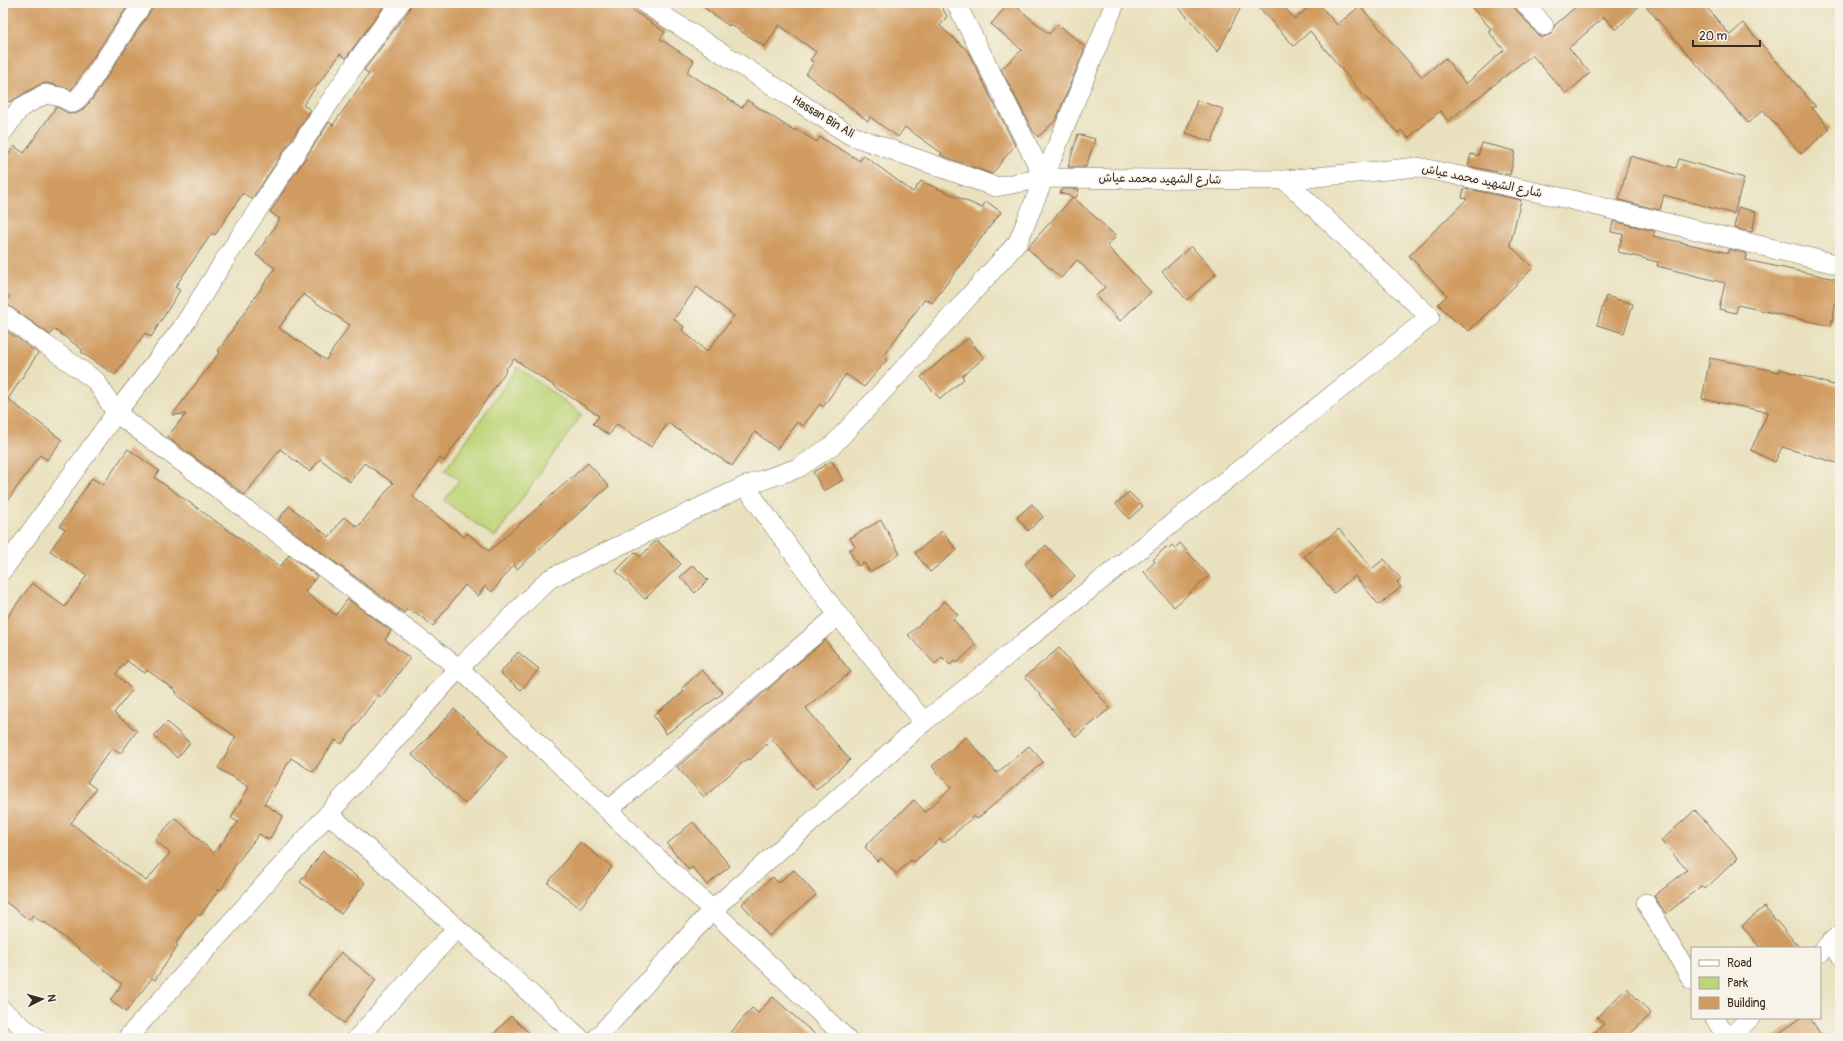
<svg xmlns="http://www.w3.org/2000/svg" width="1843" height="1041" font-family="Pangolin,'Playpen Sans Arabic',sans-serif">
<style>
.green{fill:#bfd57a;stroke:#7d804c}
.building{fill:#d09b61;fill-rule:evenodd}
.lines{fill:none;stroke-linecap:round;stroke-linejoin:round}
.street-casing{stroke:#786a56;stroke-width:20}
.street{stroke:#fff;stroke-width:19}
.labels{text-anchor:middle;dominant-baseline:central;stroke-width:3;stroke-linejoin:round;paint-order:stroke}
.street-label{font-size:12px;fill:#3b2a1e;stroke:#f7f3e8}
</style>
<rect width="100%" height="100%" fill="#f7f3e8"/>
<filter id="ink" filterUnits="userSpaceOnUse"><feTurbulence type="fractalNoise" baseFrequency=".025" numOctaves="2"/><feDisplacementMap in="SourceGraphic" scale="8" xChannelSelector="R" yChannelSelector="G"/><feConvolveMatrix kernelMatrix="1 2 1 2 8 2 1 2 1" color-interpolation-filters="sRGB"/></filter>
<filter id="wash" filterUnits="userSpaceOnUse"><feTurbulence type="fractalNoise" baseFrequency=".012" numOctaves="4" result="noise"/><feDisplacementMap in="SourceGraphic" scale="16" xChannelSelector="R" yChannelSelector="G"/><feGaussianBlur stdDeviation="0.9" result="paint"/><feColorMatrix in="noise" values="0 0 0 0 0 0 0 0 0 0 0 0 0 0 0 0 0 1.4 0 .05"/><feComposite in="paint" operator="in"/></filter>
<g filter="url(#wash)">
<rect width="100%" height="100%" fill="#e9e1be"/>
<!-- green -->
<path class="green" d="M 518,367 L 582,414 L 495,537 L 444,501 L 459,480 L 445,470 Z"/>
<g id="blocks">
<!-- building -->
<g class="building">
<path d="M 3,3 L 130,3 L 71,90 L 47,83 L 40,84 L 12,101 L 3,102 Z"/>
<path d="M 154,3 L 386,3 L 346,58 L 340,54 L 303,105 L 311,110 L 252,199 L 243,193 L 215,235 L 212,233 L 175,287 L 180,290 L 151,337 L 145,333 L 115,375 L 81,352 L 83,350 L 54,329 L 50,335 L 5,303 L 10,296 L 3,290 L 3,163 L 14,146 L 24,153 L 56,107 L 68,113 L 75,114 L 81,111 L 91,101 L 152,9 Z"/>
<path d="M 411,3 L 622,3 L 665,32 L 660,39 L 694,61 L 687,72 L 742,108 L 747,100 L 794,131 L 795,129 L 817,142 L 820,137 L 860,161 L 863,155 L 913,192 L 921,181 L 982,208 L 986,201 L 1001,212 L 932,303 L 925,299 L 883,356 L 887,360 L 864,387 L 846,374 L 823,407 L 820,404 L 803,426 L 797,422 L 777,449 L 755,432 L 732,466 L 668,423 L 651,447 L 617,424 L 609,435 L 593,424 L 599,416 L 514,359 L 505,370 L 506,371 L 444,461 L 440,458 L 413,497 L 464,537 L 467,533 L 489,551 L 588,463 L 609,486 L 517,569 L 514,565 L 492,592 L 485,586 L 478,596 L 465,585 L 433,626 L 415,612 L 414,614 L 407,609 L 404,613 L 278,520 L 289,506 L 329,537 L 344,517 L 358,527 L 393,483 L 364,463 L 350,482 L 320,459 L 310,472 L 280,449 L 245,495 L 167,437 L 186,414 L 172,415 L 220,352 L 218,351 L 275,268 L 256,255 L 280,219 L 270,212 L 329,122 L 333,125 L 369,74 L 364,70 L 409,10 ZM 697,287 L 734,316 L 707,352 L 682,330 L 684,327 L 674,319 ZM 303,294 L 350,325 L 326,360 L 279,328 Z"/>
<path d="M 698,3 L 939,3 L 947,16 L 940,26 L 967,50 L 1015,145 L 992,174 L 940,155 L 942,153 L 905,127 L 898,137 L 870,117 L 868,121 L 806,74 L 814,62 L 810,60 L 816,52 L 779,25 L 765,47 L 730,24 L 729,26 Z"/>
<path d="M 1009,3 L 1012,3 L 1049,34 L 1058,24 L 1085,47 L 1056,120 L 1038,137 L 1033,131 L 1001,69 L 1022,50 L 991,24 Z"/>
<path d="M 1175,3 L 1243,3 L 1218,52 Z"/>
<path d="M 1255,3 L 1280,3 L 1295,19 L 1313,3 L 1318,3 L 1337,25 L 1360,6 L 1422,77 L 1445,58 L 1466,84 L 1504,50 L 1488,31 L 1491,29 L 1468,3 L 1510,3 L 1541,38 L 1551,34 L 1555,25 L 1580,3 L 1642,3 L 1616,30 L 1604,17 L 1569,48 L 1590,73 L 1566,94 L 1532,55 L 1448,121 L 1440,111 L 1408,138 L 1401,130 L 1398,133 L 1369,100 L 1368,101 L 1310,31 L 1294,46 Z"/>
<path d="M 1643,3 L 1703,3 L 1730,35 L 1743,23 L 1816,107 L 1811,107 L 1830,129 L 1801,154 L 1763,110 L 1748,123 Z"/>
<path d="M 1197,100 L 1223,109 L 1212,142 L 1186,133 Z"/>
<path d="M 1078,134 L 1095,139 L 1086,167 L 1068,167 Z"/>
<path d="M 1482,143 L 1515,151 L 1510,175 L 1468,166 L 1471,154 L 1478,156 Z"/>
<path d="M 1630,156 L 1676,168 L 1679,159 L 1744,178 L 1734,214 L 1664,195 L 1660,210 L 1619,200 Z"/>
<path d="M 1464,188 L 1521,200 L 1510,245 L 1533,268 L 1469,331 L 1453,319 L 1438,304 L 1447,295 L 1409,256 L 1467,199 L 1462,198 Z"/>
<path d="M 1062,189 L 1079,189 L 1076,198 L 1060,193 Z"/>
<path d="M 1073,197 L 1116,236 L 1107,246 L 1151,292 L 1120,321 L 1096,296 L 1105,287 L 1077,260 L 1061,278 L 1027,248 Z"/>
<path d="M 1738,207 L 1756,212 L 1752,232 L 1734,228 Z"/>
<path d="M 1613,221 L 1655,231 L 1653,236 L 1728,253 L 1729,249 L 1747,254 L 1746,260 L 1840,280 L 1831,326 L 1738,305 L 1736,313 L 1719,309 L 1725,283 L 1657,266 L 1658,262 L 1618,252 L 1623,234 L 1611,232 Z"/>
<path d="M 1191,246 L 1216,274 L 1187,300 L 1162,272 Z"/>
<path d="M 1606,296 L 1633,304 L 1624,333 L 1597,325 Z"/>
<path d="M 3,328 L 38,353 L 8,399 L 62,440 L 47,460 L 40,455 L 3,507 Z"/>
<path d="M 968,338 L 984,358 L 962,376 L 964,379 L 940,399 L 921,377 Z"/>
<path d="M 1710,358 L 1780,372 L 1780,369 L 1840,387 L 1840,464 L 1782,447 L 1775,462 L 1751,450 L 1768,412 L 1702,399 Z"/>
<path d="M 128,449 L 159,471 L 155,478 L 280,567 L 289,555 L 317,576 L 305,592 L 336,615 L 348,599 L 391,631 L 385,640 L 410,658 L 381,697 L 378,695 L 342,744 L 335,740 L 313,772 L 291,758 L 264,804 L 283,816 L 269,840 L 259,834 L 234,867 L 221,890 L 219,889 L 200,916 L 198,914 L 176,943 L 178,945 L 155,980 L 152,978 L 126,1012 L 110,1000 L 122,984 L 45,922 L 44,924 L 33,915 L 29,920 L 3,900 L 3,623 L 32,583 L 65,607 L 87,575 L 50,551 L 65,529 L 60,526 L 92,478 L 103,485 ZM 127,661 L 145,673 L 147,670 L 176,691 L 176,695 L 236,737 L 218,768 L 249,787 L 231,818 L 238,822 L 214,853 L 175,818 L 155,840 L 170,853 L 146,881 L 71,823 L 96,789 L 87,782 L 112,748 L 120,754 L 137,731 L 114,713 L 132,690 L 116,674 Z"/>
<path d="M 832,461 L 843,480 L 824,491 L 813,472 Z"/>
<path d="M 1129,492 L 1143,506 L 1129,519 L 1116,504 Z"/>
<path d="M 1032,504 L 1043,517 L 1028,531 L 1017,517 Z"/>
<path d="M 881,520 L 900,554 L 870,572 L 864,563 L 858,566 L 849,550 L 855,547 L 850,538 Z"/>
<path d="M 1339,529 L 1372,569 L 1384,559 L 1401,579 L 1397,582 L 1401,587 L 1379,605 L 1355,576 L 1334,593 L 1304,556 Z"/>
<path d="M 942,531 L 957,550 L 930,572 L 915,553 Z"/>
<path d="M 657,540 L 681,564 L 645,599 L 616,571 L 635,552 L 640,557 Z"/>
<path d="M 1180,543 L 1209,576 L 1174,607 L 1144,572 L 1155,562 L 1153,560 L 1166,547 L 1168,549 L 1172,545 L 1175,548 Z"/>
<path d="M 1046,545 L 1075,576 L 1053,596 L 1025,564 Z"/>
<path d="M 693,565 L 708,580 L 695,593 L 680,577 Z"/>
<path d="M 945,601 L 958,615 L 953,619 L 976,645 L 957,663 L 955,660 L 950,665 L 942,657 L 935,664 L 908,635 Z"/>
<path d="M 825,640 L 851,672 L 806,708 L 850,760 L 816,790 L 772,739 L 750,760 L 748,758 L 704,797 L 677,767 Z"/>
<path d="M 1059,648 L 1110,708 L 1076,737 L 1025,677 Z"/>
<path d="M 518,652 L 539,669 L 521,690 L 500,673 Z"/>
<path d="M 702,670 L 723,693 L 666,734 L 653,715 L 684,692 L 681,689 Z"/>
<path d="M 454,709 L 507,757 L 465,804 L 412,755 Z"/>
<path d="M 167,722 L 190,743 L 177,758 L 154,736 Z"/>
<path d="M 966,737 L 997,773 L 1029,746 L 1043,762 L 977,819 L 974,816 L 944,843 L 940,839 L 914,862 L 911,860 L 896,874 L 881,858 L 877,861 L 865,847 L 867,846 L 866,845 L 914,800 L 925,812 L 951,788 L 932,766 Z"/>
<path d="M 1695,810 L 1738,858 L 1705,889 L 1701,886 L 1666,914 L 1654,896 L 1687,870 L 1661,841 Z"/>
<path d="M 693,822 L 730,866 L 707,885 L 692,867 L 689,870 L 667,844 Z"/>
<path d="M 580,842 L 612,867 L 580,908 L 548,883 Z"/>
<path d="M 323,851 L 365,883 L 341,914 L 300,882 Z"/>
<path d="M 794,870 L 816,895 L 769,936 L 742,904 L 773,877 L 778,883 Z"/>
<path d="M 1764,907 L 1800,948 L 1760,948 L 1742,926 Z"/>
<path d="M 341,952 L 376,980 L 344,1023 L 308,995 Z"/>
<path d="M 1627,988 L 1651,1014 L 1626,1038 L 1588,1038 L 1604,1024 L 1597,1017 Z"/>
<path d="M 773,997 L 819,1038 L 726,1038 L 752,1008 L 758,1013 Z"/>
<path d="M 511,1016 L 534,1038 L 490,1038 Z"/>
<path d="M 1801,1018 L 1810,1018 L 1823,1038 L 1772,1038 Z"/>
</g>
</g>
</g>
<g filter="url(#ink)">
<use href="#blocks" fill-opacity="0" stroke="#786a56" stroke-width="1"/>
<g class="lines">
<!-- street casing -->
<g class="street-casing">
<g id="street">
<path d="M 644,3 L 850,135 L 996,187 L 1044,178 L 1285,180 L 1418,167 L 1564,198 L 1840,265"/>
<path d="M 956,3 L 1044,178"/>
<path d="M 1525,3 L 1544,26"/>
<path d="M 3,132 L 20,108 L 45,94 L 61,97 L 73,103 L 83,93 L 143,3"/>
<path d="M 3,314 L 96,381 L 116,413 L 459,668 L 846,1038"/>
<path d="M 745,486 L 838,615 L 924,722 L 1430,317 L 1285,180"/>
<path d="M 3,570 L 116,413 L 182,328 L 227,256 L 357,61 L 400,3"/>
<path d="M 608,810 L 838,615"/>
<path d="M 329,814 L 580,1038"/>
<path d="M 1646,903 L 1692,980"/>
<path d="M 1832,941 L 1840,955"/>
<path d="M 1820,953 L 1840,934"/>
<path d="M 3,1011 L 37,1038"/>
<path d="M 1715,1018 L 1727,1038"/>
<path d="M 127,1038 L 459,668 L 549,579 L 745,486 L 798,468 L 833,445 L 919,352 L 1018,242 L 1115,3"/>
<path d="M 357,1038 L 457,928"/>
<path d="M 597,1038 L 712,910 L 924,722"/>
<path d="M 1729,1038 L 1750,1018"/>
</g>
</g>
<!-- street -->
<use href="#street" class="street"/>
</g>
</g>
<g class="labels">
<!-- street labels -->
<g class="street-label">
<text transform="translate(823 117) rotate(31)">Hassan Bin Ali</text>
<text transform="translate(1160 179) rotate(1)">شارع الشهيد محمد عياش</text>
<text transform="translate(1482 181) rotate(12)">شارع الشهيد محمد عياش</text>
</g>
</g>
<!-- margin -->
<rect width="1843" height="1041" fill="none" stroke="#f7f3e8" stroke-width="16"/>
<!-- legend -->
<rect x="1691" y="947" width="130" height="72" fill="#f7f3e8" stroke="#aca397"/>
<rect x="1699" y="960" width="20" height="6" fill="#ffffff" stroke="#aca397"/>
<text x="1727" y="967" font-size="12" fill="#3b2a1e">Road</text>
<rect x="1699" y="977" width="20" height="12" fill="#bfd57a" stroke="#aca397"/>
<text x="1727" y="987" font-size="12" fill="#3b2a1e">Park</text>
<rect x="1699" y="997" width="20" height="12" fill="#d09b61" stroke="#aca397"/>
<text x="1727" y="1007" font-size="12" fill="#3b2a1e">Building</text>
<!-- north arrow -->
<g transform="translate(42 999) rotate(84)" stroke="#f7f3e8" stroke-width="3" paint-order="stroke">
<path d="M0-3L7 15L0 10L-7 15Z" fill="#3b2a1e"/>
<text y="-6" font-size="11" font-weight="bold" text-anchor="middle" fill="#3b2a1e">N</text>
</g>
<!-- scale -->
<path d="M1693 40v6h67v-6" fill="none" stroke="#3b2a1e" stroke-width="2"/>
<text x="1699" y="40" font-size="12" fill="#3b2a1e" stroke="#f7f3e8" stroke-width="3" paint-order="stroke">20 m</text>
</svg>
